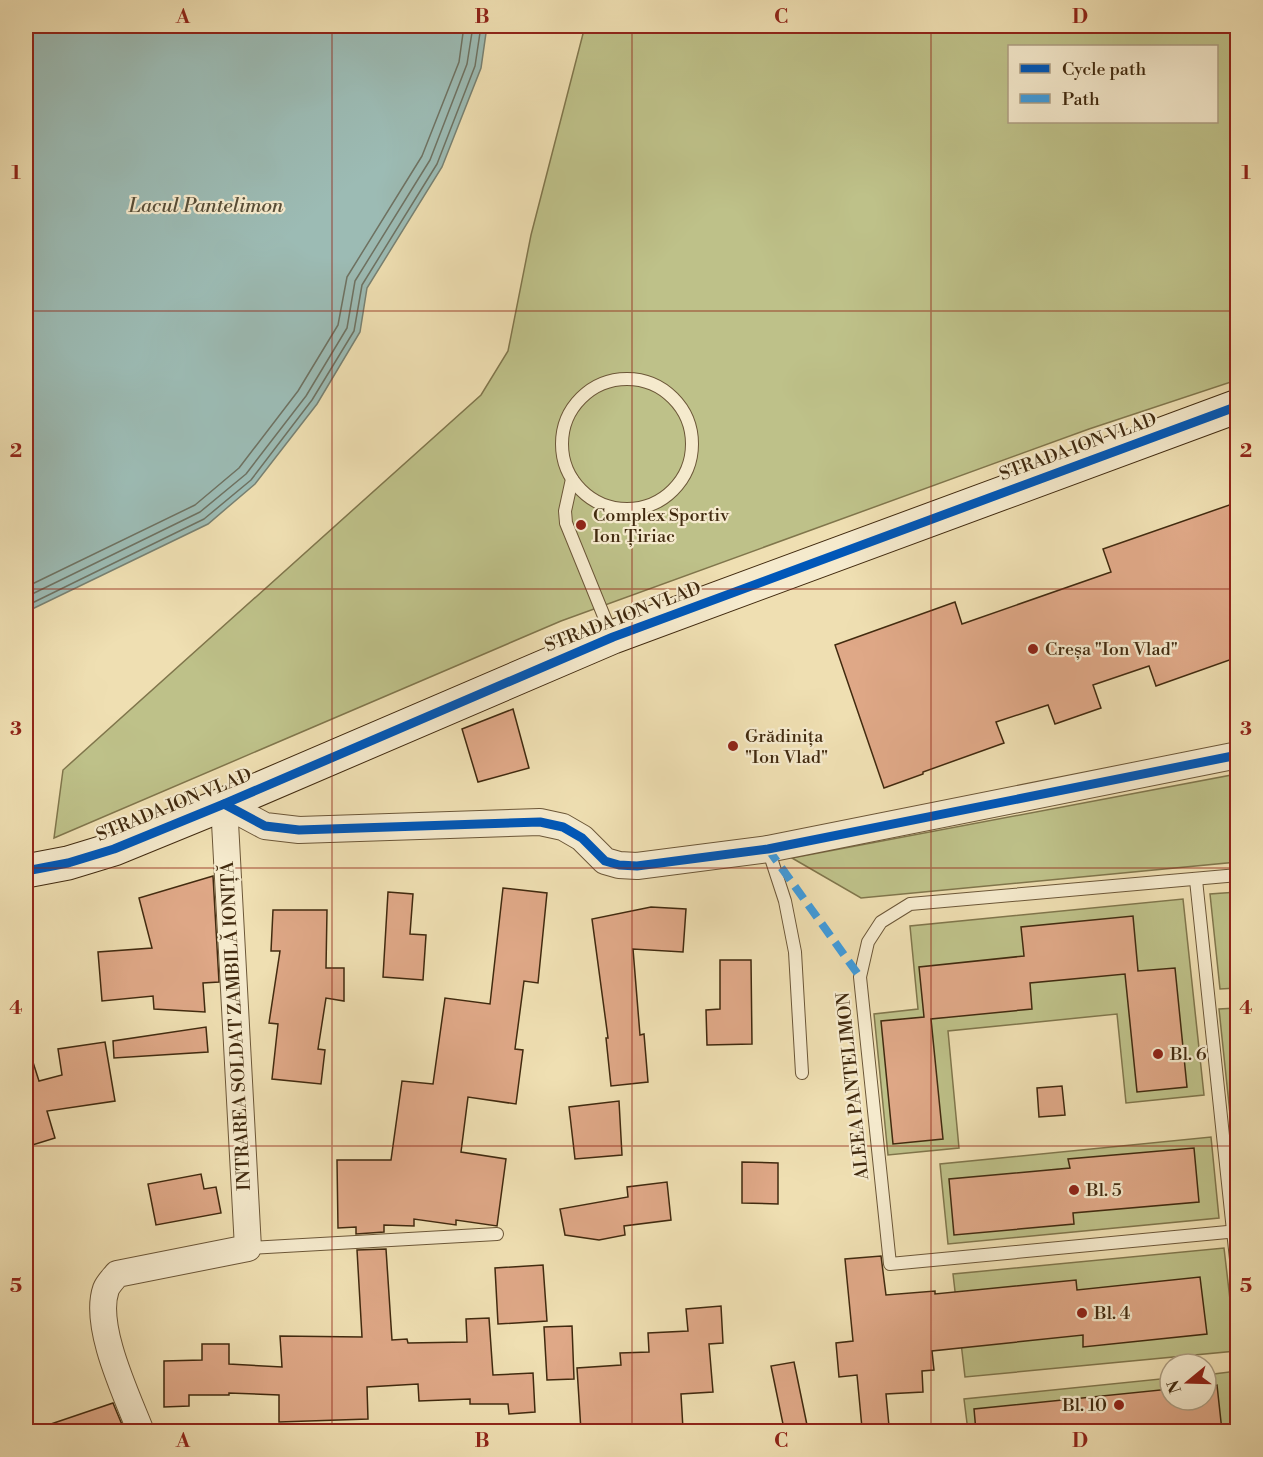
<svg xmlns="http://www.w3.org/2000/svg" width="1263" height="1457" font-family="'Libre Bodoni',serif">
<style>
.green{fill:#bec189;stroke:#80764c;stroke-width:1.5;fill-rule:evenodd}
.water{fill:#9cbbb4;stroke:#788172;stroke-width:1.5}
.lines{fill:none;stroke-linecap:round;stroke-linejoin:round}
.shore{stroke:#6e7262;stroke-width:1.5}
.building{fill:#dfa887;stroke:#412a0f;stroke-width:1.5}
.lane-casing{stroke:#6c5738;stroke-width:14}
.street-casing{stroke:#6c5738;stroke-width:28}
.secondary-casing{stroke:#412a0f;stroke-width:35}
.lane{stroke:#f5eacd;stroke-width:12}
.street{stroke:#f5eacd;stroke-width:26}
.secondary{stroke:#f5eacd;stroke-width:33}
.quiet{stroke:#3f9cde;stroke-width:8;stroke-dasharray:15 8;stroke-linecap:butt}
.cycleway-casing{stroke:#f5eacd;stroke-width:13}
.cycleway{stroke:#0057b8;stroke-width:9}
.grid{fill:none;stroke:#8f2418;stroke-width:1.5;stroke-opacity:0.55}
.poi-dot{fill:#8f2418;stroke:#f5eacd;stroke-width:2}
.labels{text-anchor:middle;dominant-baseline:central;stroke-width:4.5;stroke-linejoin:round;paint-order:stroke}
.street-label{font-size:18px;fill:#412a0f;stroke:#f5eacd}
.poi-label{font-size:18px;fill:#412a0f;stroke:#f5eacd;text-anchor:start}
.water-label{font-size:20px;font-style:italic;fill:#584e38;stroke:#f5eacd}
.neatline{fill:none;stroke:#8f2418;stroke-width:2}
.grid-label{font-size:20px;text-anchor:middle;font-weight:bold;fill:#8f2418}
</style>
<rect width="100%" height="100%" fill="#efdfb2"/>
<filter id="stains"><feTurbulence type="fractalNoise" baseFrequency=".00333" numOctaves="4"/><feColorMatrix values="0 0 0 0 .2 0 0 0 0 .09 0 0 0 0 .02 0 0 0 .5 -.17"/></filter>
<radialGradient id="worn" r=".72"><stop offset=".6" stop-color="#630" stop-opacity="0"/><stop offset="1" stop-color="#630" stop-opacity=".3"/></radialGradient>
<!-- green -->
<g class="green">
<path d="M 585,26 L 1237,26 L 1237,380 L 1089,429 L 561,621 L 54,838 L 63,770 L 481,395 L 508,351 L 531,235 ZM 1010,46 L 1216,46 L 1216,122 L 1010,122 Z"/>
<path d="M 1237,774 L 1237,862 L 861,898 L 792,858 Z"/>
<path d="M 1237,892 L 1237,988 L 1220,989 L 1210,894 Z"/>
<path d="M 1183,899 L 1204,1095 L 1126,1103 L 1117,1014 L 948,1031 L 959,1148 L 888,1155 L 874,1014 L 918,1009 L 910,926 Z"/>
<path d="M 1237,1008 L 1238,1008 L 1237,1181 L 1219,1009 Z"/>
<path d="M 1211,1137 L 1219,1218 L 948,1244 L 940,1164 Z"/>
<path d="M 1224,1248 L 1236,1351 L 965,1377 L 953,1274 Z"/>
<path d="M 1237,1371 L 1237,1431 L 968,1431 L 964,1399 L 1170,1378 L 1170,1400 L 1206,1400 L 1206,1375 Z"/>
</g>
<!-- water -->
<path class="water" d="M 26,26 L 487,26 L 481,68 L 442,167 L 367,288 L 360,332 L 317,404 L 255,484 L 208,524 L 26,612 Z"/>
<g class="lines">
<!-- shore -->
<g class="shore">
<path d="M 26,587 L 195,505 L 239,468 L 298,391 L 338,325 L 347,277 L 422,156 L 459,62 L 464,26"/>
<path d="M 26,597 L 200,512 L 246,474 L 306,396 L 347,328 L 355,281 L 430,160 L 467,64 L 473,26"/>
<path d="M 26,606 L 204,519 L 251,480 L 312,400 L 354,331 L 362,285 L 437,164 L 475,66 L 481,26"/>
</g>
</g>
<!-- building -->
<g class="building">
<path d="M 1238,502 L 1238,657 L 1156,686 L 1149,666 L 1093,685 L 1101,708 L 1055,724 L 1048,705 L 996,722 L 1004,743 L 923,772 L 923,774 L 884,788 L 835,645 L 955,602 L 962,624 L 1111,572 L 1103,549 Z"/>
<path d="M 513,709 L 529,768 L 478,782 L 462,729 Z"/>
<path d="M 213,876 L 219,982 L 203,983 L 205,1012 L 154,1009 L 153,996 L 102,1001 L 98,952 L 152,948 L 139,898 Z"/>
<path d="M 503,888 L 547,893 L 538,983 L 524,981 L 515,1049 L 523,1050 L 516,1104 L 468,1097 L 461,1152 L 506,1159 L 497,1226 L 456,1220 L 456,1225 L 414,1219 L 414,1226 L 384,1225 L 384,1232 L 356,1234 L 356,1227 L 338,1228 L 337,1160 L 391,1160 L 402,1081 L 433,1084 L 445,998 L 490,1004 Z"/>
<path d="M 388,892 L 413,894 L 410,934 L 426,935 L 423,980 L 383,977 Z"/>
<path d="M 651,907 L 686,909 L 683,952 L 633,949 L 640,1035 L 644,1034 L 648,1082 L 611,1086 L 606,1038 L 608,1038 L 592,919 Z"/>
<path d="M 273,910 L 327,910 L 326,968 L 344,968 L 344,1001 L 326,998 L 318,1049 L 325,1050 L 321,1084 L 272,1079 L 278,1024 L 269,1023 L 280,951 L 271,951 Z"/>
<path d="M 1133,916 L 1138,971 L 1175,968 L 1187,1087 L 1137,1092 L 1125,974 L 1030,983 L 1032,1009 L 931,1019 L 943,1139 L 893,1144 L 881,1021 L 924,1017 L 919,967 L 1024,956 L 1021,927 Z"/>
<path d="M 720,960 L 751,960 L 752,1044 L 707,1045 L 706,1010 L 720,1009 Z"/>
<path d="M 206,1027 L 208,1052 L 114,1058 L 113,1041 Z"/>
<path d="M 105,1042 L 115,1101 L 47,1111 L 55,1138 L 26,1147 L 26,1060 L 32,1059 L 39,1081 L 62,1075 L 58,1049 Z"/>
<path d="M 1062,1086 L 1065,1115 L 1039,1117 L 1037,1088 Z"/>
<path d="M 619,1101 L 622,1155 L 575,1159 L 569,1107 Z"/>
<path d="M 1194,1148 L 1199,1202 L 1073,1213 L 1074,1224 L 954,1235 L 949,1179 L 1070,1168 L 1068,1159 Z"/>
<path d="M 742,1162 L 778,1163 L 778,1204 L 742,1203 Z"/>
<path d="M 201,1174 L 204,1189 L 216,1187 L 221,1213 L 156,1225 L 148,1184 Z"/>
<path d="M 667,1182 L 671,1220 L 624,1226 L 625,1235 L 599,1240 L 565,1235 L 560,1209 L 628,1197 L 627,1187 Z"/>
<path d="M 386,1249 L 392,1340 L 407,1339 L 408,1343 L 467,1342 L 466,1319 L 489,1318 L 493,1375 L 533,1373 L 535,1412 L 509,1414 L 508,1404 L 470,1404 L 470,1399 L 419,1401 L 418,1384 L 367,1387 L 368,1419 L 279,1422 L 279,1395 L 229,1393 L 229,1395 L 189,1395 L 189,1406 L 164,1407 L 164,1361 L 202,1360 L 202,1344 L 229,1344 L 229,1364 L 282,1367 L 280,1336 L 362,1337 L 357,1250 Z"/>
<path d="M 881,1256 L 886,1295 L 935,1291 L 935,1294 L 1076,1280 L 1077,1290 L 1200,1277 L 1207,1334 L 1083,1347 L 1083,1335 L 932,1351 L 934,1370 L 922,1371 L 923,1392 L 886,1394 L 889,1426 L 862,1428 L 857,1375 L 839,1377 L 836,1343 L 853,1341 L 845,1259 Z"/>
<path d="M 543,1265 L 547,1321 L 498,1324 L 495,1268 Z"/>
<path d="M 721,1306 L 723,1343 L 709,1344 L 713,1392 L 681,1394 L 683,1429 L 675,1430 L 675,1431 L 581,1431 L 577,1368 L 621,1365 L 620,1353 L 649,1352 L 648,1333 L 688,1331 L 686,1309 Z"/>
<path d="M 572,1326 L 574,1379 L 547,1380 L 544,1327 Z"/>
<path d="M 794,1362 L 807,1425 L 784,1429 L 771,1366 Z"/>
<path d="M 1217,1385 L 1222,1431 L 976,1431 L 974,1409 L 1170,1389 L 1170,1400 L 1206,1400 L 1206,1386 Z"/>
<path d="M 113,1403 L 123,1427 L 109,1431 L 43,1431 L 42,1427 Z"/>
</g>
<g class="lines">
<!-- lane casing -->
<g class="lane-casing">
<g id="lane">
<circle cx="627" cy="444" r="65"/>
<path d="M 572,479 L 565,511 L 566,523 L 612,636"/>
<path d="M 768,849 L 785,901 L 795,952 L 802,1073"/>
<path d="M 1238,875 L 910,904 L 881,922 L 868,942 L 860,977 L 890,1264 L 1238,1231"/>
<path d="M 1196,880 L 1238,1278"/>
<path d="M 248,1248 L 497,1234"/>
</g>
</g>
<!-- street casing -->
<g class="street-casing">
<g id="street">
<path d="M 224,804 L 265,826 L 299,830 L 540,822 L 563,827 L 582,838 L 605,861 L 619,865 L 637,866 L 768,849 L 1238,755"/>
<path d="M 141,1432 C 127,1396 93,1326 106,1289 C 108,1284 113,1279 117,1274 L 248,1248 L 224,804"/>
</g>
</g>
<!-- secondary casing -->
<g class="secondary-casing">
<path id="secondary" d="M 26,871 L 68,863 L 114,849 L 224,804 L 613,637 L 1238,406"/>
</g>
<!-- lane -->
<use href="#lane" class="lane"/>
<!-- street -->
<use href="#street" class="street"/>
<!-- secondary -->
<use href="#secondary" class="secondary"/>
<!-- quiet -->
<path class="quiet" d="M 768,849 L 860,977"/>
<!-- cycleway casing -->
<g class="cycleway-casing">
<g id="cycleway">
<path d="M 224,804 L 265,826 L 299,830 L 540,822 L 563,827 L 582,838 L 605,861 L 619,865 L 637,866 L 768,849 L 1238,755"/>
<path d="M 26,871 L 68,863 L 114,849 L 224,804 L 613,637 L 1238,406"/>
</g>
</g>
<!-- cycleway -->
<use href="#cycleway" class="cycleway"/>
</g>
<!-- grid -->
<path class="grid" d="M 332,26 L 332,1432M 632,26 L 632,1432M 931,26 L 931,1432M 26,311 L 1238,311M 26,589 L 1238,589M 26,868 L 1238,868M 26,1146 L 1238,1146"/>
<!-- markers -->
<g class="poi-dot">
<circle cx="581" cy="525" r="6"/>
<circle cx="1033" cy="649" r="6"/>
<circle cx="733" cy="746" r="6"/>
<circle cx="1158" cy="1054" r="6"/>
<circle cx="1074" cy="1190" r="6"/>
<circle cx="1082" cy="1313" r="6"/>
<circle cx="1119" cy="1405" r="6"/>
</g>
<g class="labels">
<!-- street labels -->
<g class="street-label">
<text transform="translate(1078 447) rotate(-20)">STRADA ION VLAD</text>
<text transform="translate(623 617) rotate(-21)">STRADA ION VLAD</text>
<text transform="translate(174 805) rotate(-22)">STRADA ION VLAD</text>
<text transform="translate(236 1026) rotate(-93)">INTRAREA SOLDAT ZAMBILĂ IONIȚĂ</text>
<text transform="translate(853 1086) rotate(-96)">ALEEA PANTELIMON</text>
</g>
<!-- poi labels -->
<g class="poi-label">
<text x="593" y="515">Complex Sportiv<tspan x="593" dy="21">Ion Țiriac</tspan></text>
<text x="1045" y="649">Creșa "Ion Vlad"</text>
<text x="745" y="736">Grădinița<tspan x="745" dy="21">"Ion Vlad"</tspan></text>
<text x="1170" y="1054">Bl. 6</text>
<text x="1086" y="1190">Bl. 5</text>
<text x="1094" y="1313">Bl. 4</text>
<text x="1107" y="1405" text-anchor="end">Bl. 10</text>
</g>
<!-- water labels -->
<g class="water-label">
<text x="206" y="206">Lacul Pantelimon</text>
</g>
</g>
<!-- margin -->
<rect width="1263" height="1457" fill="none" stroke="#efdfb2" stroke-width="66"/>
<!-- legend -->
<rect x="1008" y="45" width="210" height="78" fill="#f5eacd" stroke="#ad9d81" stroke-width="1.5"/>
<rect x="1020" y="64" width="30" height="9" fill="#0057b8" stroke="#ad9d81" stroke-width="1.5"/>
<text x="1062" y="75" font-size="18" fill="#412a0f">Cycle path</text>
<rect x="1020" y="94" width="30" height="9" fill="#3f9cde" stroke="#ad9d81" stroke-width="1.5"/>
<text x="1062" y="105" font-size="18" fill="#412a0f">Path</text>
<!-- north arrow -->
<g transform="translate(1188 1382) rotate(251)"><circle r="28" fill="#f5eacd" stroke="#ad9d81" stroke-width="1.5"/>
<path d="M0-4.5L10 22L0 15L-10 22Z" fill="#8f2418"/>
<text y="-9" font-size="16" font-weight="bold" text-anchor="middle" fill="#412a0f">N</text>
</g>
<rect x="33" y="33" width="1197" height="1391" class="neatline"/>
<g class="grid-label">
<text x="183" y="23">A</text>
<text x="482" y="23">B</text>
<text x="781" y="23">C</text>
<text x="1080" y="23">D</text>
<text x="16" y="179">1</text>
<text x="1246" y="179">1</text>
<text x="16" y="457">2</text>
<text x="1246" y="457">2</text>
<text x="16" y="735">3</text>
<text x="1246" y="735">3</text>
<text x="16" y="1014">4</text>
<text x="1246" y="1014">4</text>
<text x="16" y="1292">5</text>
<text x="1246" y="1292">5</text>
<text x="183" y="1447">A</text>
<text x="482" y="1447">B</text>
<text x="781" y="1447">C</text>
<text x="1080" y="1447">D</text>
</g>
<rect width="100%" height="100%" filter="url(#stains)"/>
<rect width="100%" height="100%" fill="url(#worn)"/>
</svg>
